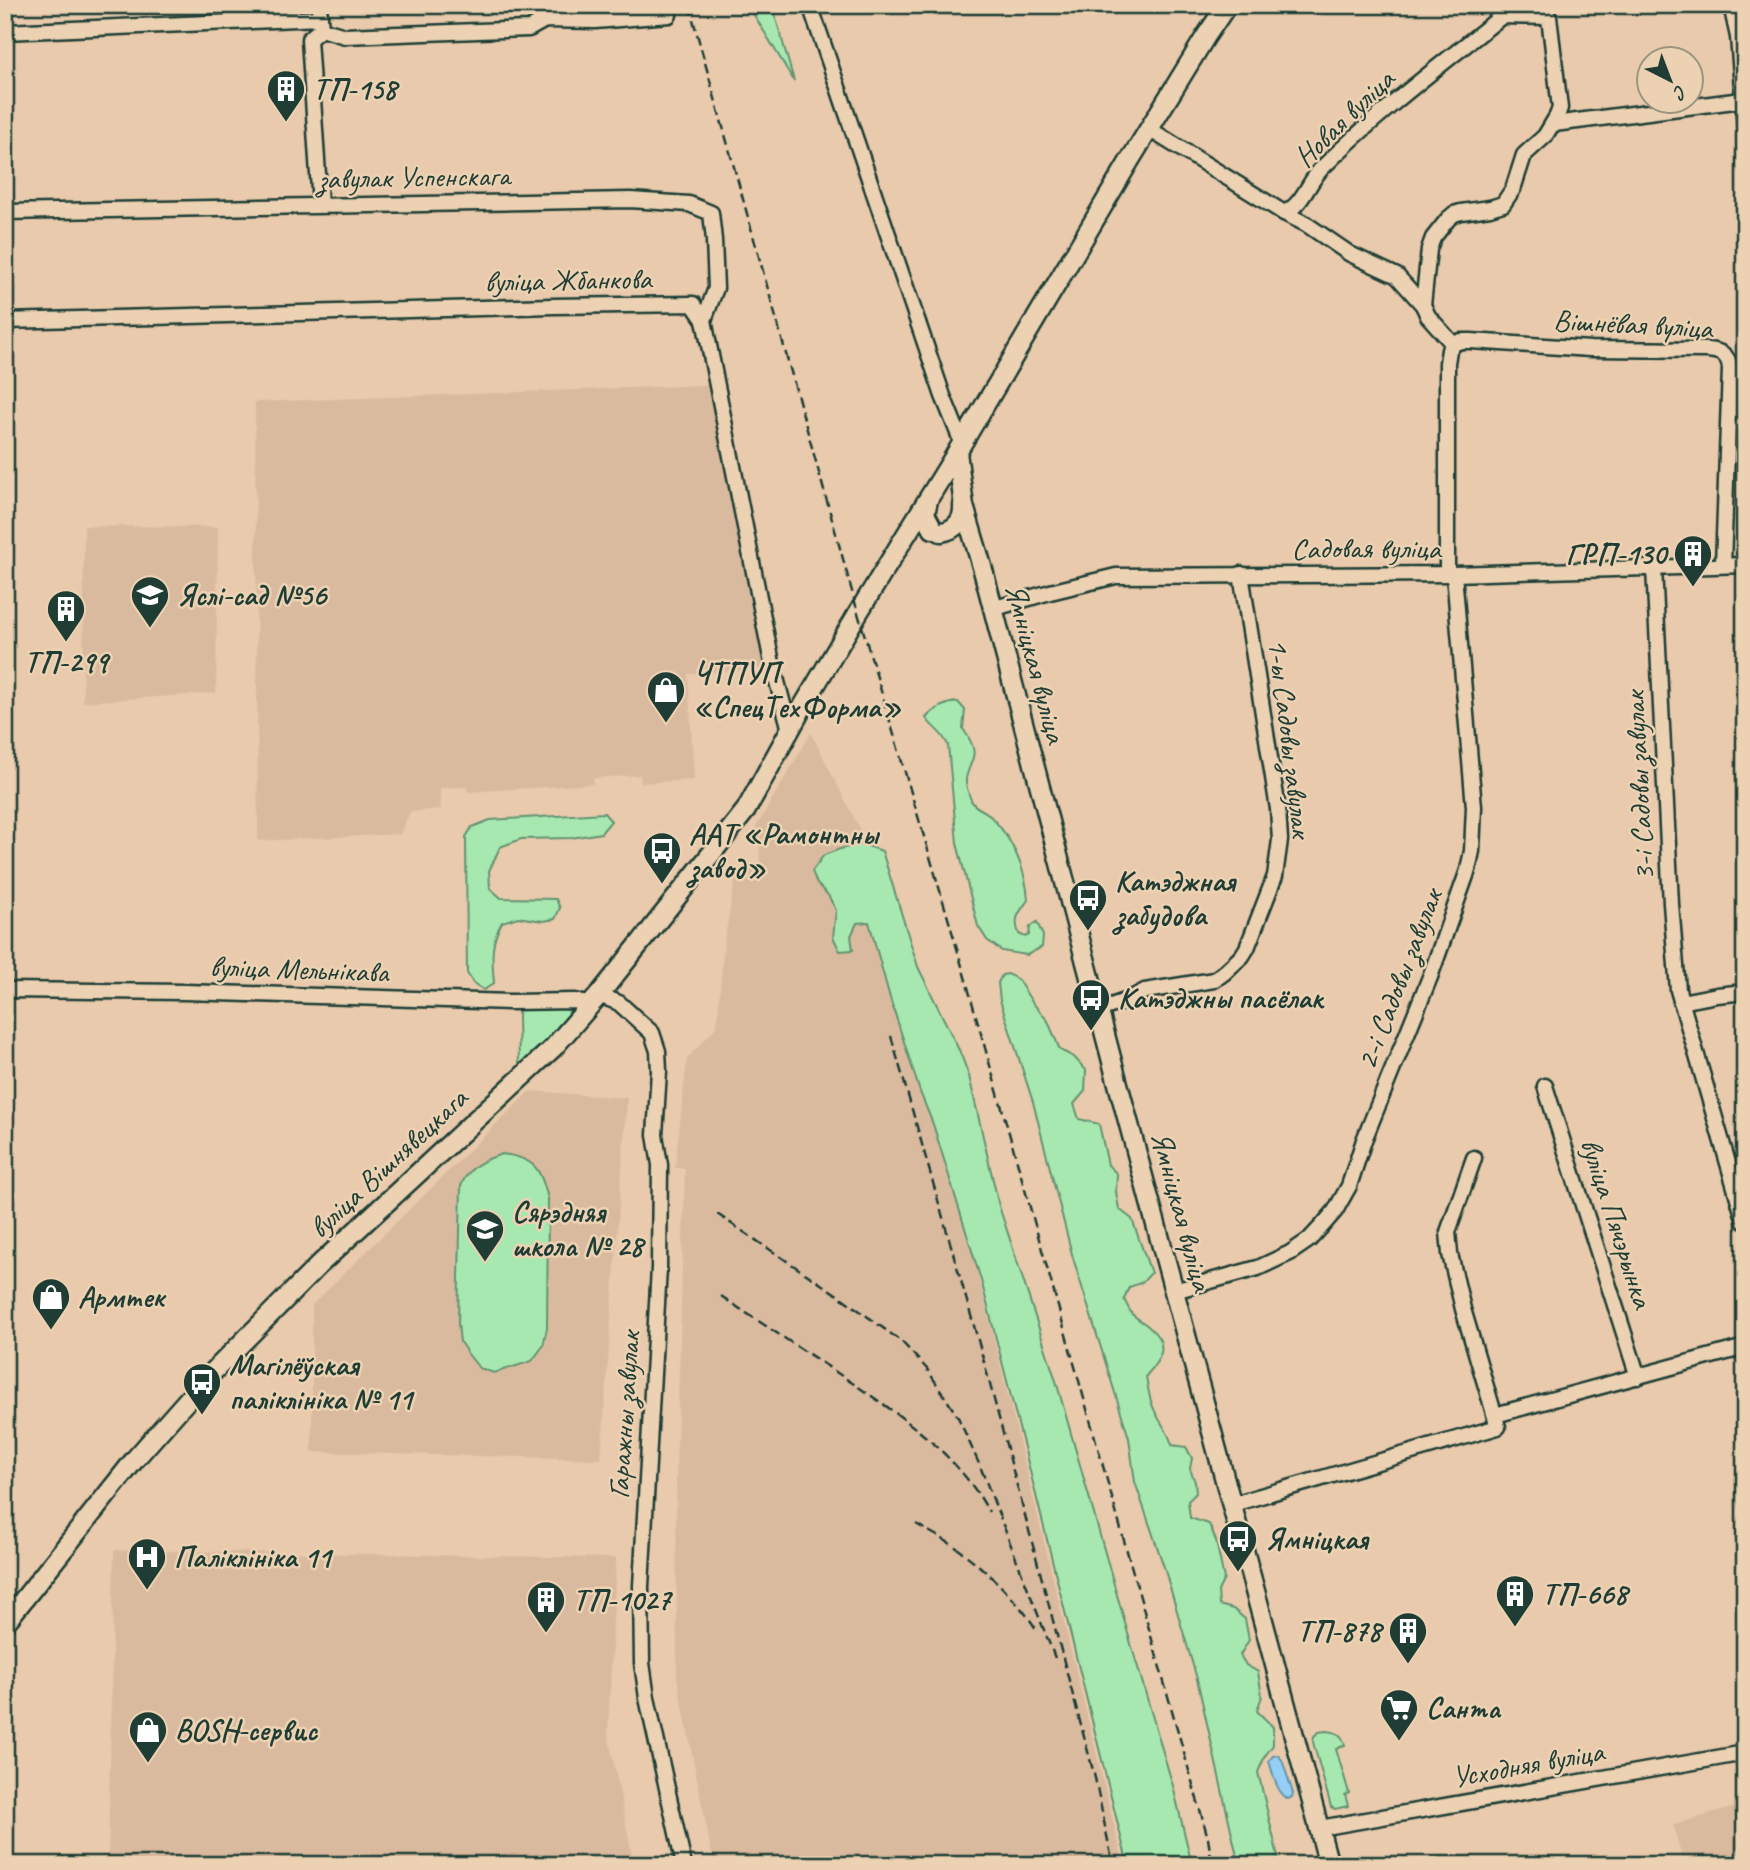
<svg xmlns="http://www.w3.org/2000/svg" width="1750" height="1870" font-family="Caveat,sans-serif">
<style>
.built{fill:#daba9e}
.green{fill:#a7e8b0;stroke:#639272;stroke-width:2}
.water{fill:#96cff6;stroke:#6695a8;stroke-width:2}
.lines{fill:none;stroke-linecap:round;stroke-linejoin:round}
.minor-casing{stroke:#1f3d34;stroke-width:19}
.major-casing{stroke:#1f3d34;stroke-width:23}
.minor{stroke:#ecd2b3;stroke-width:14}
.major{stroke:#ecd2b3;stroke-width:18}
.rail{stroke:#1f3d34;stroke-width:2.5;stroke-dasharray:10 5;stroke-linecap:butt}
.labels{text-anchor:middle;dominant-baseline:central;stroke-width:5;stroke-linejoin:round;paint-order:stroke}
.poi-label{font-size:30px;font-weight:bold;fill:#1f3d34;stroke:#ecd2b3;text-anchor:start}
.street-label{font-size:30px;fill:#1f3d34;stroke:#ecd2b3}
</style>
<rect width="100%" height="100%" fill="#e9caac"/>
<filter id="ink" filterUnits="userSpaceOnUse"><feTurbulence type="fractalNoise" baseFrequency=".0143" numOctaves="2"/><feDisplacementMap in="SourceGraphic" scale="14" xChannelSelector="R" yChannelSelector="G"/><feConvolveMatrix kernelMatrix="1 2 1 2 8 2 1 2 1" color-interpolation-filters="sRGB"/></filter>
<g filter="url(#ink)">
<!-- built -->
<g class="built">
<path d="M 708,385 L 764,669 L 688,674 L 694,780 L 641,783 L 640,775 L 593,778 L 593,784 L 468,792 L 467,787 L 440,788 L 441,809 L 410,812 L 400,834 L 258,841 L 255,402 Z"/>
<path d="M 84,526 L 218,527 L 216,693 L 83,702 Z"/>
<path d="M 811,733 L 869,847 L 926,1064 L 1124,1865 L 714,1865 L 677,1677 L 676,1477 L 685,1168 L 675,1168 L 687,1059 L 717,1026 L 724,942 L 737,870 L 760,864 L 759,842 L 755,829 Z"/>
<path d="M 530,1091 L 627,1098 L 601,1459 L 312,1452 L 312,1305 Z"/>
<path d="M 114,1550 L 616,1558 L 608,1733 L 634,1865 L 108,1865 Z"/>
<path d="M 1745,1804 L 1745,1865 L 1684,1865 L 1673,1825 Z"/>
</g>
<!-- green -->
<g class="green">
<path d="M 748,5 L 772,5 L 794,81 Z"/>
<path d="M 958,702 L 965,710 L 963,729 C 967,735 971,740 973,748 C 976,759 967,768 966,779 C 965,785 969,795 971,800 C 975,809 981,808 987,813 C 1011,835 1026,868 1028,900 C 1019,913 1013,918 1019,934 L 1025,937 L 1029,935 L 1030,927 L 1037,922 L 1043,936 L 1042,947 L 1027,955 L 1002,951 L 987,940 L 978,926 L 957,843 L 948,745 C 941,730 934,730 926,718 C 935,708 945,703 958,702 Z"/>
<path d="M 604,813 L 611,821 L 601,833 L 571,838 L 521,839 L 500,847 L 489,871 L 490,888 L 501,898 L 556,899 L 560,908 L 555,919 L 543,921 L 518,917 L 502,922 C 490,943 492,960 494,983 L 484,990 L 473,983 L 467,973 L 466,837 L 472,827 L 490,820 Z"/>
<path d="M 862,844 L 882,851 L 918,967 L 960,1052 L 969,1076 L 999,1206 L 1056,1381 L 1131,1644 L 1173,1786 L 1192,1865 L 1128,1865 L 1025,1451 L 981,1280 L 933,1124 L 920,1092 L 890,998 L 869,922 L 857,923 L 851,936 L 853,950 L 840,951 L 833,937 L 836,910 L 828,895 L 817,884 L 812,871 L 824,855 L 840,849 Z"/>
<path d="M 1008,974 L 1018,980 L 1032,1002 L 1048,1021 L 1060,1050 L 1074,1057 L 1086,1070 L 1085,1091 L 1074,1104 L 1079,1119 L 1099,1124 L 1108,1165 L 1117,1174 L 1116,1192 L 1119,1209 L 1132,1219 L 1151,1273 L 1143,1282 L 1129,1287 L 1124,1299 C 1126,1303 1129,1310 1132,1314 C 1137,1319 1145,1323 1150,1328 C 1170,1345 1161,1359 1146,1376 C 1148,1387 1149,1399 1154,1409 C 1159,1422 1168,1430 1172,1445 L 1186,1447 L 1192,1458 L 1190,1469 L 1195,1482 L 1196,1493 L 1188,1501 L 1190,1518 L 1209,1524 L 1216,1541 L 1224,1579 L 1218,1591 L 1219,1605 L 1233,1609 L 1245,1619 L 1249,1640 L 1240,1655 L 1246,1665 L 1258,1672 L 1262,1696 L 1257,1711 L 1273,1727 L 1273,1745 L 1265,1756 L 1258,1772 L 1280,1865 L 1239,1865 L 1197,1679 L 1164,1567 L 1135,1482 L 1129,1438 L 1073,1258 L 1033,1102 L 1000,1000 L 998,983 L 1002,975 Z"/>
<path d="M 523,1008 L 567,1008 L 570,1013 L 569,1017 L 522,1064 L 519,1064 L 518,1016 L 519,1010 Z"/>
<path d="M 502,1154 C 535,1158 541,1169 548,1199 L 547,1328 L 543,1346 L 532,1361 L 494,1373 L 479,1368 L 468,1354 L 460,1342 L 458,1323 L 461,1186 C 468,1167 483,1160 502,1154 Z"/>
<path d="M 1326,1731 C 1337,1732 1342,1734 1345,1745 L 1336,1749 L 1349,1793 L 1345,1795 L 1348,1806 L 1335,1809 L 1331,1807 L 1313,1742 L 1314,1736 L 1319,1732 Z"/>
</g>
<!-- water -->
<path class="water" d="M 1278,1755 L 1282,1760 L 1293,1793 L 1292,1797 L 1288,1799 C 1276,1792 1273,1773 1269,1761 L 1273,1756 Z"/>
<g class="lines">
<!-- minor casing -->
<g class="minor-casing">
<g id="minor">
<path d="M 319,5 L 321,29 L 309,39 L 320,205"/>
<path d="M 544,5 L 545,20"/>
<path d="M 810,5 L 943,396 L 962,443"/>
<path d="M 1731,5 L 1738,37 L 1745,127"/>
<path d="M 321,29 L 345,36 L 529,29 L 545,20 L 595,21 L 669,15"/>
<path d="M 5,32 L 320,18"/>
<path d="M 1554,124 L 1742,100"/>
<path d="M 1149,129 L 1284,213 C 1303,205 1308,182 1322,168 C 1377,113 1441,65 1502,16"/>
<path d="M 5,212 L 630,200 L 689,204 L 711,213 L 714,240 L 716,288 L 704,320"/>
<path d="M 1284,213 L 1306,224 L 1350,254 L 1397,276 L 1423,305 L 1428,316 L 1453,344"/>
<path d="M 1423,305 L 1429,249 L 1433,238 L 1448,219 L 1454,214 L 1461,212 L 1490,208 L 1503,204 L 1513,189 L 1524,155 L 1545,136 L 1557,116 L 1560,108 L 1549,17 L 1502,16 L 1492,5"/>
<path d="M 5,321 L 553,306 L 693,304 L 704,320 L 772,663 L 790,730"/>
<path d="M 1453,344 L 1461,341 L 1471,341 L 1590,349 L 1707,350 C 1720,351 1729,354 1730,369 L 1723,565"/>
<path d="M 1654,568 L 1671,904 L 1678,990 L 1745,1222"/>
<path d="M 1447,574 L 1447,363 L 1449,350 L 1453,344"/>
<path d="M 992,609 L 1050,592 L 1116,576 L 1454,574 L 1745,565"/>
<path d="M 5,990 L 185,992 L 511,1002 L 575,1001 L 591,1005"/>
<path d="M 599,995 L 619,1003 L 652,1033 L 658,1051 L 659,1071 L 655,1135 L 660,1165 L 659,1268 L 641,1586 L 642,1663 L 647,1698 L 684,1865"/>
<path d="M 1681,1002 L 1717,995 L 1745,992"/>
<path d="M 1099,1010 L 1128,1000 L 1145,991 L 1214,980 L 1225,972 L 1242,956 L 1247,948 L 1275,876 L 1280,840 L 1278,809 L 1241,574"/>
<path d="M 1545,1086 L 1638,1377"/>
<path d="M 1174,1291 L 1258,1268 L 1290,1253 L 1309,1240 L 1322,1226 L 1335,1211 L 1349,1186 L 1364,1140 L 1430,977 L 1468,870 L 1472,851 L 1474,807 L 1454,574"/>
<path d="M 1495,1415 L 1745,1347"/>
<path d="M 1233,1504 L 1498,1427 L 1463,1309 L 1450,1254 L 1448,1232 L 1474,1158"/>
<path d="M 1320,1828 L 1745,1753"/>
</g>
</g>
<!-- major casing -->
<g class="major-casing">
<g id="major">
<path d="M 957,452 L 964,506 L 983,570 L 1114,1069 L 1329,1865"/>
<path d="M 928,500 L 925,514 L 933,529"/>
<path d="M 941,532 C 956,530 964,520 963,505"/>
<path d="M 5,1623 L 136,1458 L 205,1380 L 320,1264 L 553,1048 L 599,995 L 746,810 L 802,708 L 858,613 L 957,452 L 1130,160 L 1206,36 L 1227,5"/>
</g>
</g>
<!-- minor -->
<use href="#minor" class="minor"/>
<!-- major -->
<use href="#major" class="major"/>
<!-- rail -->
<g class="rail">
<path d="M 689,5 L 858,613 L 956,945 L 1208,1838 L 1212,1865"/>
<path d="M 891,1036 L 980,1347 L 1095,1778 L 1113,1865"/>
<path d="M 717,1214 L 845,1300 L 902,1342 L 927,1369 L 958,1417 L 980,1466 L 1055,1658"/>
<path d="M 721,1296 C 758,1321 795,1345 833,1370 C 891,1409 955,1449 989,1512"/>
<path d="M 916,1524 C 928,1531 942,1538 954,1546 C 981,1565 1019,1601 1036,1629"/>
</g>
</g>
</g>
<!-- icons -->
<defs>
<g id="building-pin" transform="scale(2.0125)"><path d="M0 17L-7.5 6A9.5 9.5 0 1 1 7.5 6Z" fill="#1f3d34" stroke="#ecd2b3"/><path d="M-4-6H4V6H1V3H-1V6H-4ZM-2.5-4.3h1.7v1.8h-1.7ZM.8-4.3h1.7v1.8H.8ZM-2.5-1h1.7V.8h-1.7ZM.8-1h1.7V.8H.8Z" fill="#fff"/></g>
<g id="school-pin" transform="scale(2.0125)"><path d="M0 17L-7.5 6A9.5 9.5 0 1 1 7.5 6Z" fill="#1f3d34" stroke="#ecd2b3"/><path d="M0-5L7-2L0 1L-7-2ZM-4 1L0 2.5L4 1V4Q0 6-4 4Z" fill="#fff"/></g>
<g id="shop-pin" transform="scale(2.0125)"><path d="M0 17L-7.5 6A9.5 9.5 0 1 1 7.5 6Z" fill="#1f3d34" stroke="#ecd2b3"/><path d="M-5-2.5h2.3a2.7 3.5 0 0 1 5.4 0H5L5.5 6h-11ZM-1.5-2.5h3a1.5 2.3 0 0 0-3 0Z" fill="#fff"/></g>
<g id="bus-pin" transform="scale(2.0125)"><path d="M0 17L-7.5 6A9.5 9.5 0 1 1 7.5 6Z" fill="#1f3d34" stroke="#ecd2b3"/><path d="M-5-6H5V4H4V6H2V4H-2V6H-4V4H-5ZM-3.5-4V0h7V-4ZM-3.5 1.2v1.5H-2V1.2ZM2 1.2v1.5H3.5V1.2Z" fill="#fff"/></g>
<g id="hospital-pin" transform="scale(2.0125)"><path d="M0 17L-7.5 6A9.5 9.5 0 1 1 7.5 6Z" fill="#1f3d34" stroke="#ecd2b3"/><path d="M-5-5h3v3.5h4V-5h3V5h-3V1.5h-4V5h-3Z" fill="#fff"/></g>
<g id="supermarket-pin" transform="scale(2.0125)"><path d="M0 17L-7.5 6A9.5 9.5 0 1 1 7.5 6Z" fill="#1f3d34" stroke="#ecd2b3"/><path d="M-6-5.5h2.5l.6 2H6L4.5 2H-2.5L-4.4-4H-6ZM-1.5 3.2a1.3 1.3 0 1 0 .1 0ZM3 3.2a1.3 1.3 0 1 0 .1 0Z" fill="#fff"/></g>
</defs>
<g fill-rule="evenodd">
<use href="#building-pin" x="286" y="89"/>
<use href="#building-pin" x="1693" y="554"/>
<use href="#school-pin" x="150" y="595"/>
<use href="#building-pin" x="66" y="609"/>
<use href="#shop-pin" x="666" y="690"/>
<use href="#bus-pin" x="662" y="851"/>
<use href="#bus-pin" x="1088" y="898"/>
<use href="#bus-pin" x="1091" y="998"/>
<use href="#school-pin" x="485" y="1229"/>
<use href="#shop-pin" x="51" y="1297"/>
<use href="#bus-pin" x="202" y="1382"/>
<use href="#bus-pin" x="1238" y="1539"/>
<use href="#hospital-pin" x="147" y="1557"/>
<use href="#building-pin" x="1515" y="1594"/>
<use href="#building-pin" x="546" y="1600"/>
<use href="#building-pin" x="1408" y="1631"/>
<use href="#supermarket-pin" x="1399" y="1708"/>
<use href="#shop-pin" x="148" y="1730"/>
</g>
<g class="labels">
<!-- poi labels -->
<g class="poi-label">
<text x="313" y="89">ТП-158</text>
<text x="1666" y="554" text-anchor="end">ГРП-130</text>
<text x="177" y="595">Яслі-сад №56</text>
<text x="66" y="662" text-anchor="middle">ТП-299</text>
<text x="693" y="673">ЧТПУП<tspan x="693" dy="34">«СпецТехФорма»</tspan></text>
<text x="689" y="834">ААТ «Рамонтны<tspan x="689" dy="34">завод»</tspan></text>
<text x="1115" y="881">Катэджная<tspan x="1115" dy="34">забудова</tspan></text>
<text x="1118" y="998">Катэджны пасёлак</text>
<text x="512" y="1212">Сярэдняя<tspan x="512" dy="34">школа № 28</tspan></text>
<text x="78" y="1297">Армтек</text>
<text x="229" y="1365">Магілёўская<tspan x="229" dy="34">паліклініка № 11</tspan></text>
<text x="1265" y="1539">Ямніцкая</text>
<text x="174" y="1557">Паліклініка 11</text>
<text x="1542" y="1594">ТП-668</text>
<text x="573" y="1600">ТП-1027</text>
<text x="1381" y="1631" text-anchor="end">ТП-878</text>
<text x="1426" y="1708">Санта</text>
<text x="175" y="1730">BOSH-сервис</text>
</g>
<!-- street labels -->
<g class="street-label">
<text transform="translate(1344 118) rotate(-44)">Новая вуліца</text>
<text transform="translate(414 177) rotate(-1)">завулак Успенскага</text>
<text transform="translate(568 280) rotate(-1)">вуліца Жбанкова</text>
<text transform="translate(1633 324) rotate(3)">Вішнёвая вуліца</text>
<text x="1366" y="548">Садовая вуліца</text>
<text transform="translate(1036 663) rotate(75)">Ямніцкая вуліца</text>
<text transform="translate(1290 738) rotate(83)">1-ы Садовы завулак</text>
<text transform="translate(1639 786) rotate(-93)">3-і Садовы завулак</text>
<text transform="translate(299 969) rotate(2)">вуліца Мельнікава</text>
<text transform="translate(1399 979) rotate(-69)">2-і Садовы завулак</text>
<text transform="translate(388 1163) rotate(-43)">вуліца Вішнявецкага</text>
<text transform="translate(1182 1211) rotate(75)">Ямніцкая вуліца</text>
<text transform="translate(1617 1223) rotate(72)">вуліца Пячэрынка</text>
<text transform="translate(624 1415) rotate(-86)">Гаражны завулак</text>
<text transform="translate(1528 1764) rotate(-10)">Усходняя вуліца</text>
</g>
</g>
<!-- margin -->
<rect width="1750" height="1870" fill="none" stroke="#ecd2b3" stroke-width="28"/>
<rect x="14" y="14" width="1722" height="1842" fill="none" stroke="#1f3d34" stroke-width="2.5" filter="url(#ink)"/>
<!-- north arrow -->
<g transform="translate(1670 80) rotate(138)"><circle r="33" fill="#ecd2b3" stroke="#9a9680" stroke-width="2"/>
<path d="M0-5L12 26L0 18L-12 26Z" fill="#1f3d34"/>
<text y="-10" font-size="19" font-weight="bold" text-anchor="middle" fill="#1f3d34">С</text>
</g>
</svg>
